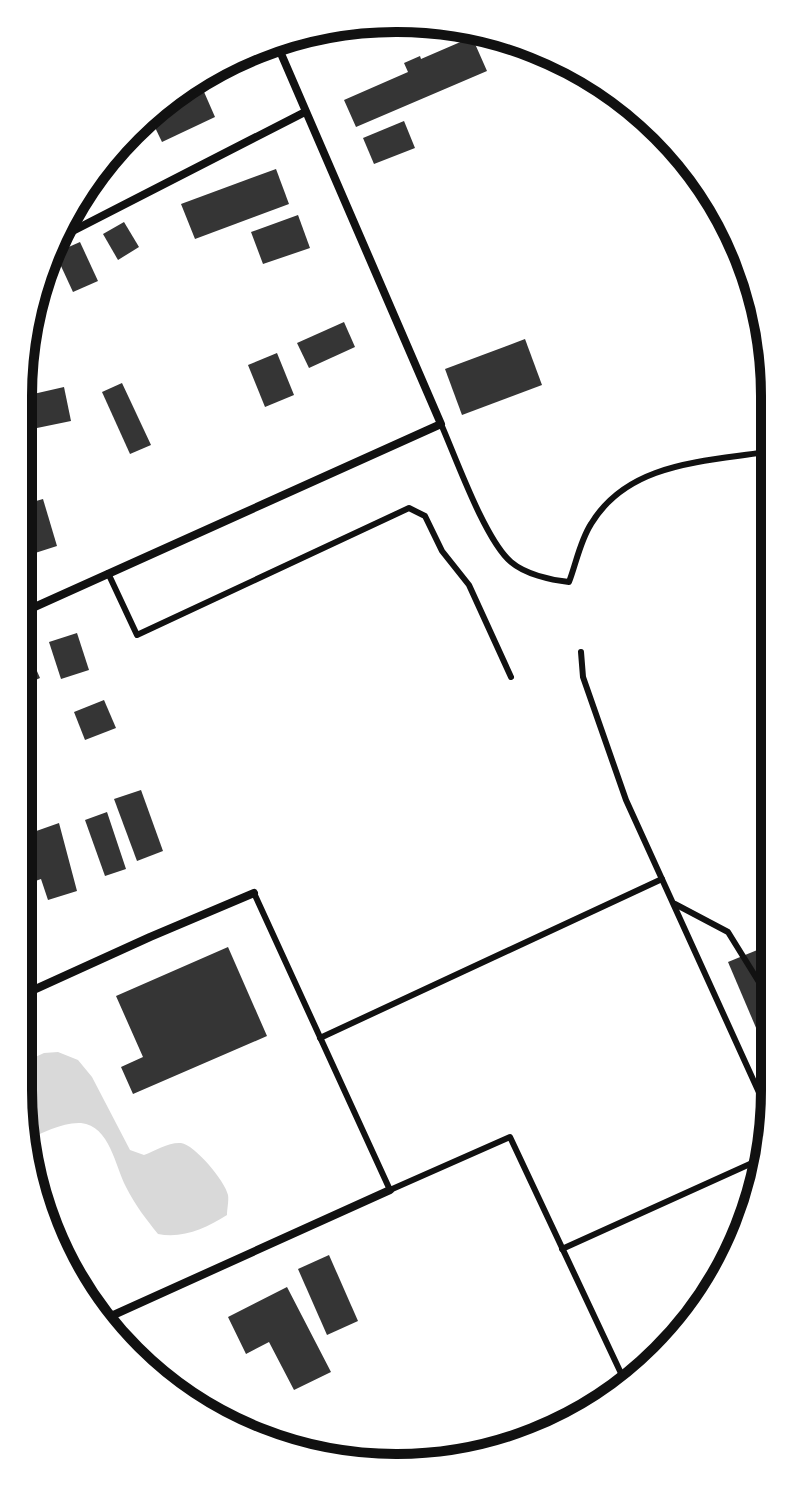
<svg xmlns="http://www.w3.org/2000/svg" width="793" height="1486" font-family="Commissioner,sans-serif">
<style>
.water{fill:#d9d9d9}
.building{fill:#353535}
.lines{fill:none;stroke-linecap:round;stroke-linejoin:round}
.service{stroke:#111;stroke-width:6}
.minor{stroke:#111;stroke-width:8}
.rim{fill:none;stroke:#111;stroke-width:10}
</style>
<rect width="100%" height="100%" fill="#fff"/>
<!-- water -->
<path class="water" d="M 58,1052 L 78,1060 L 92,1077 L 130,1150 L 144,1155 C 155,1151 169,1142 181,1143 C 195,1145 225,1181 228,1195 C 229,1201 227,1209 227,1215 C 206,1228 183,1239 158,1234 C 146,1219 135,1205 126,1187 C 115,1166 110,1126 81,1123 C 62,1122 43,1133 26,1140 L 18,1089 L 18,1065 L 44,1053 Z"/>
<!-- building -->
<g class="building">
<path d="M 472,37 L 487,71 L 356,127 L 344,100 L 408,72 L 404,63 L 420,56 L 421,59 Z"/>
<path d="M 201,85 L 215,117 L 162,142 L 149,115 L 159,104 Z"/>
<path d="M 404,121 L 415,148 L 374,164 L 363,138 Z"/>
<path d="M 276,169 L 289,204 L 195,239 L 181,204 Z"/>
<path d="M 298,215 L 310,248 L 263,264 L 251,232 Z"/>
<path d="M 124,222 L 139,247 L 118,260 L 103,234 Z"/>
<path d="M 80,242 L 98,281 L 73,292 L 55,253 Z"/>
<path d="M 344,322 L 355,347 L 309,368 L 297,343 Z"/>
<path d="M 525,339 L 542,385 L 462,415 L 445,369 Z"/>
<path d="M 277,353 L 294,395 L 265,407 L 248,365 Z"/>
<path d="M 122,383 L 151,445 L 130,454 L 102,392 Z"/>
<path d="M 64,387 L 71,421 L 37,428 L 29,395 Z"/>
<path d="M 43,499 L 57,546 L 32,554 L 19,506 Z"/>
<path d="M 77,633 L 89,670 L 61,679 L 49,642 Z"/>
<path d="M 29,653 L 40,678 L 27,684 L 18,667 L 18,658 Z"/>
<path d="M 104,700 L 116,728 L 85,740 L 74,712 Z"/>
<path d="M 141,790 L 163,851 L 137,861 L 114,799 Z"/>
<path d="M 107,812 L 126,869 L 105,876 L 85,820 Z"/>
<path d="M 59,823 L 77,891 L 48,900 L 41,879 L 27,884 L 21,868 L 34,864 L 25,835 Z"/>
<path d="M 774,943 L 774,1070 L 728,962 Z"/>
<path d="M 228,947 L 267,1036 L 133,1094 L 121,1067 L 143,1057 L 116,996 Z"/>
<path d="M 329,1255 L 358,1321 L 327,1335 L 298,1269 Z"/>
<path d="M 287,1287 L 331,1372 L 294,1390 L 269,1342 L 246,1354 L 228,1317 Z"/>
</g>
<g class="lines">
<!-- service -->
<g class="service">
<path d="M 441,424 C 456,458 485,540 511,562 C 525,574 550,580 569,582 C 576,564 580,541 591,524 C 629,461 706,462 772,451"/>
<path d="M 108,573 L 137,635 L 409,508 L 425,516 L 442,551 L 469,585 L 511,677"/>
<path d="M 581,652 L 583,677 L 626,800 L 772,1121"/>
<path d="M 254,893 L 390,1190 L 510,1137 L 627,1386"/>
<path d="M 675,904 L 728,932 L 762,987 L 774,1013"/>
<path d="M 320,1038 L 662,879"/>
<path d="M 562,1249 L 761,1159"/>
</g>
<!-- minor -->
<g class="minor">
<path d="M 278,46 L 315,30"/>
<path d="M 59,238 L 305,112"/>
<path d="M 19,614 L 441,424 L 276,42"/>
<path d="M 18,997 L 150,937 L 254,893"/>
<path d="M 98,1322 L 390,1190"/>
</g>
</g>
<!-- crop -->
<path d="M0 0H793V1486H0ZM396 32H397A364 364 0 0 1 761 396V1090A364 364 0 0 1 397 1454H396A364 364 0 0 1 32 1090V396A364 364 0 0 1 396 32Z" fill="#fff" fill-rule="evenodd"/>
<path class="rim" d="M396 32H397A364 364 0 0 1 761 396V1090A364 364 0 0 1 397 1454H396A364 364 0 0 1 32 1090V396A364 364 0 0 1 396 32Z"/>
</svg>
